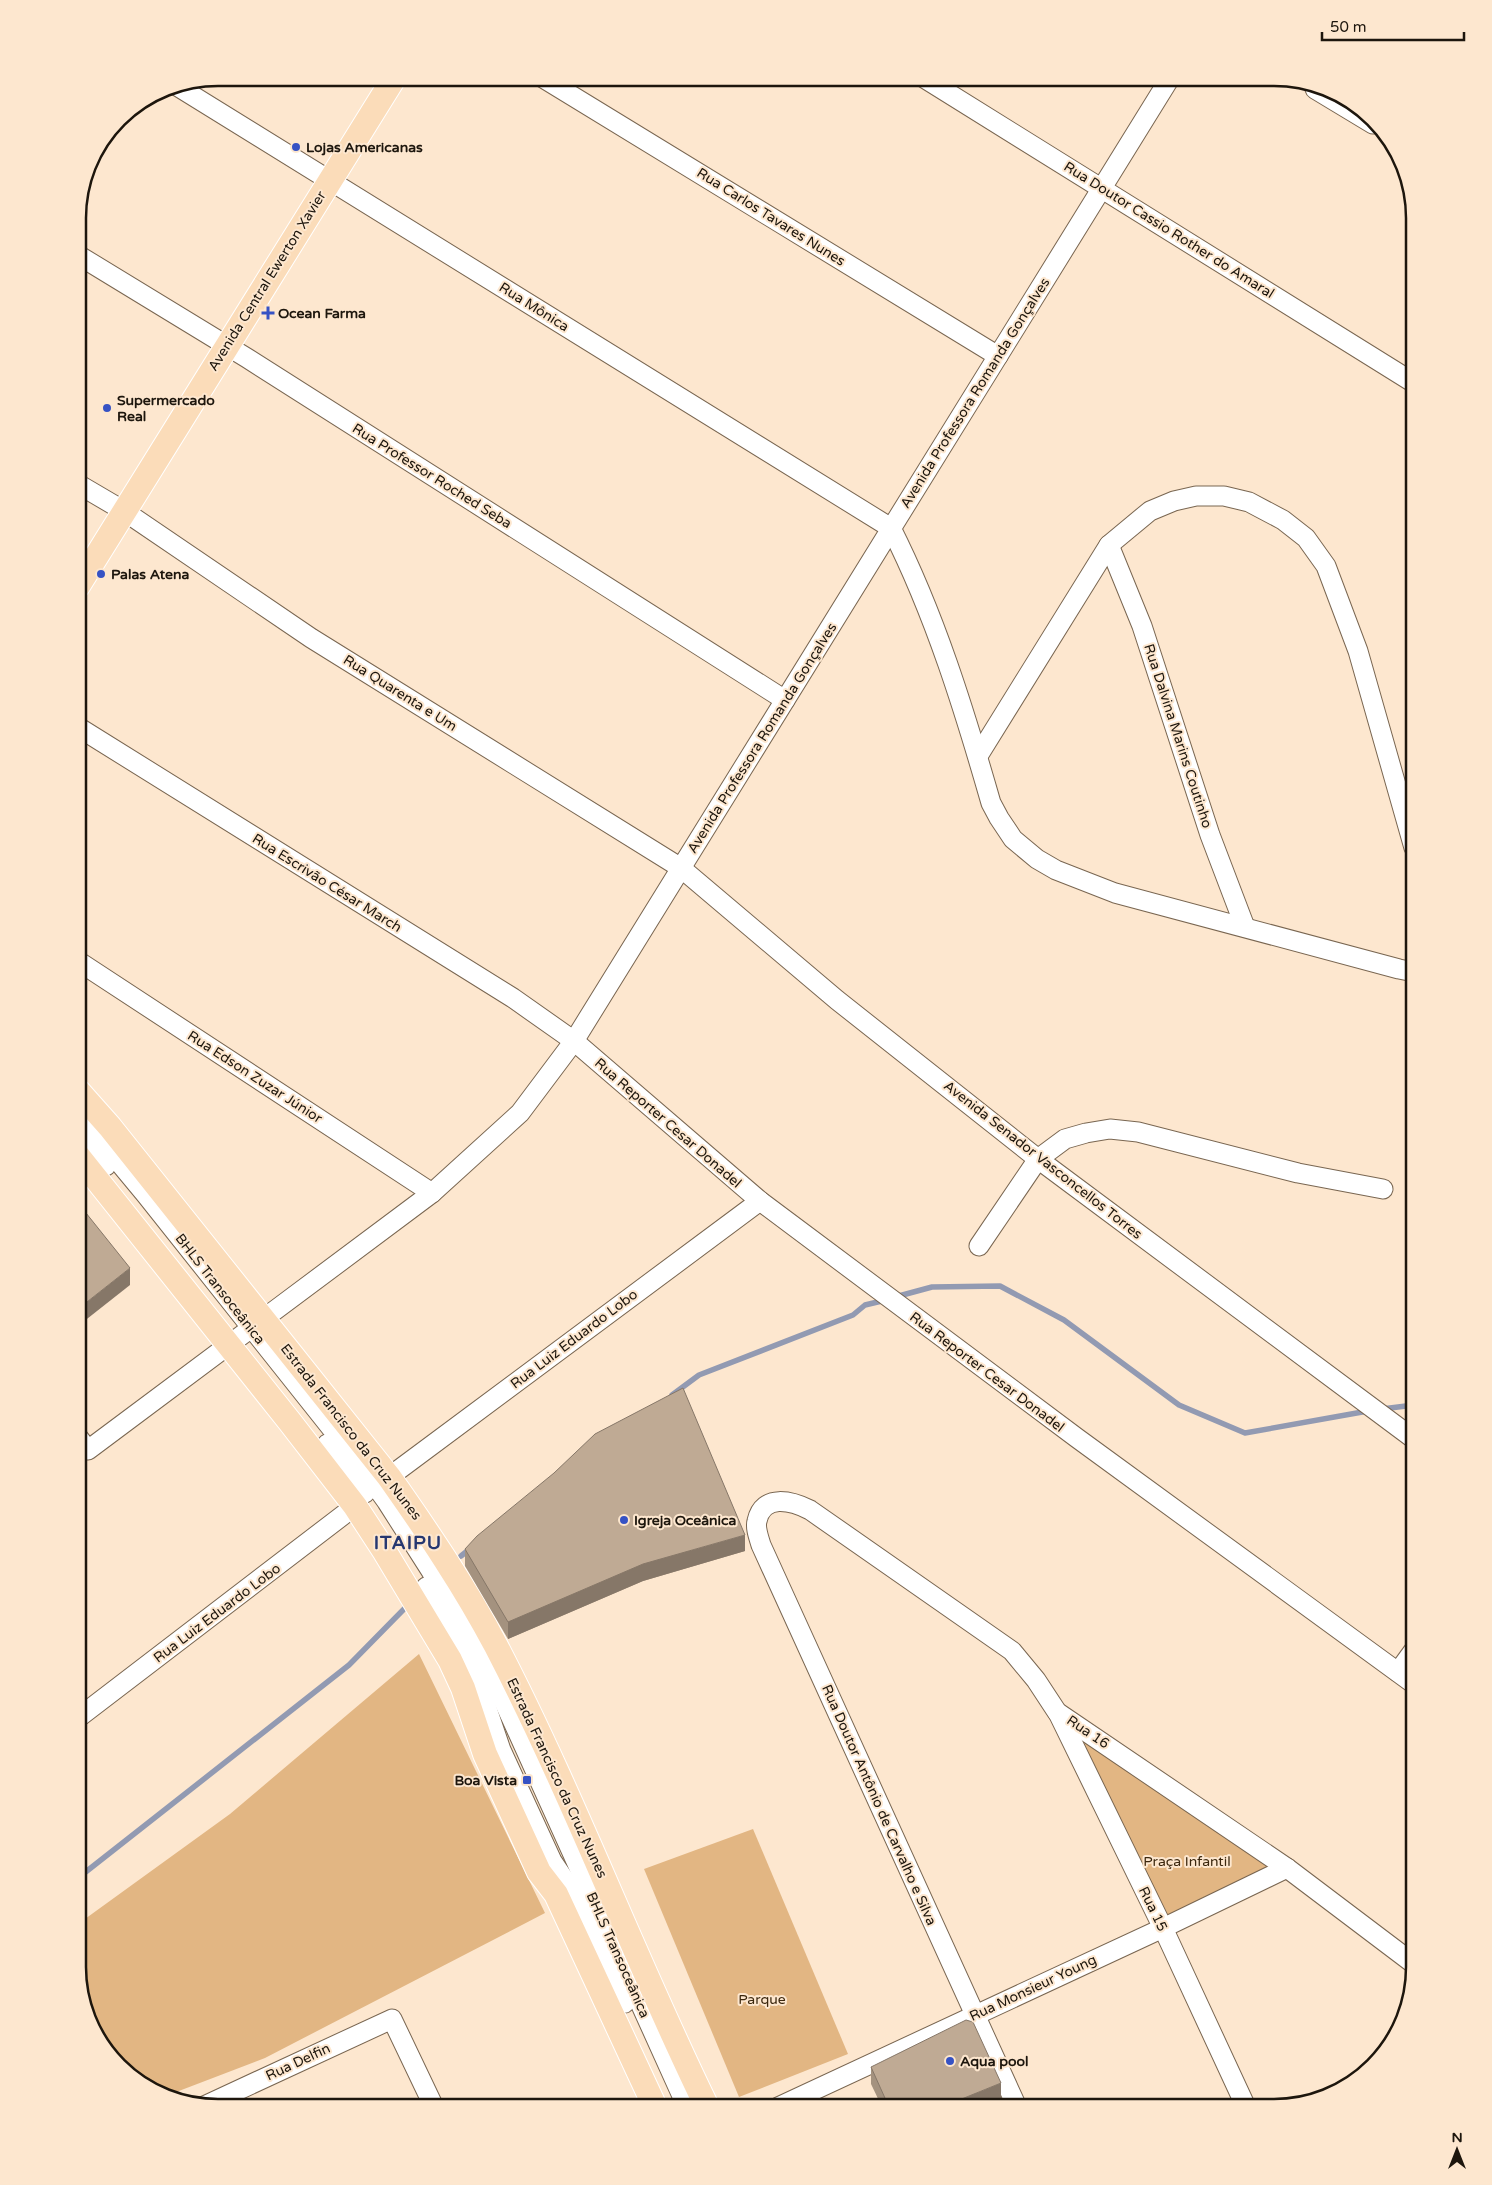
<svg xmlns="http://www.w3.org/2000/svg" width="1492" height="2185" font-family="'Varela Round',sans-serif">
<style>
.green{fill:#e2b683}
.lines{fill:none;stroke-linecap:round;stroke-linejoin:round}
.stream{stroke:#929ab2;stroke-width:5.5}
.minor-casing{stroke:#796651;stroke-width:21}
.major-casing{stroke:#fff;stroke-width:26}
.minor{stroke:#fff;stroke-width:19}
.major{stroke:#fbdcb9;stroke-width:24}
.wall{fill:#a4927f}
.shaded-wall{fill:#867768}
.building{fill:#bfaa94;stroke:#867768}
.poi-dot{fill:#3652c4;stroke:#fde7cf;stroke-width:2}
.labels{text-anchor:middle;dominant-baseline:central;stroke-width:4;stroke-linejoin:round;paint-order:stroke}
.poi-label{font-size:14px;font-weight:bold;fill:#1d160d;stroke:#fde7cf;text-anchor:start}
.street-label{font-size:14px;fill:#1d160d;stroke:#fde7cf}
.park-label{font-size:14px;fill:#3b270e;stroke:#fde7cf}
.district-label{font-size:19px;font-weight:bold;letter-spacing:1px;fill:#263770;stroke:#fde7cf}
.rim{fill:none;stroke:#1d160d;stroke-width:2.5}
</style>
<rect width="100%" height="100%" fill="#fde7cf"/>
<!-- green -->
<g class="green">
<path d="M 419,1654 L 545,1913 L 265,2058 L 171,2094 L 140,2084 L 96,2037 L 78,1967 L 78,1924 L 230,1814 Z"/>
<path d="M 1077,1731 L 1275,1869 L 1166,1920 L 1078,1743 Z"/>
<path d="M 753,1829 L 848,2054 L 739,2097 L 644,1869 Z"/>
</g>
<g class="lines">
<!-- stream -->
<g class="stream">
<path d="M 895,1297 L 932,1287 L 1000,1286 L 1064,1320 L 1179,1405 L 1245,1433 L 1368,1411"/>
<path d="M 672,1395 L 699,1375 L 853,1315 L 865,1305 L 886,1300"/>
<path d="M 1382,1409 L 1414,1405"/>
<path d="M 461,1556 L 471,1548"/>
<path d="M 78,1878 L 349,1665 L 405,1608"/>
</g>
<!-- minor casing -->
<g class="minor-casing">
<g id="minor">
<path d="M 543,78 L 998,356"/>
<path d="M 924,78 L 1414,383"/>
<path d="M 177,86 L 891,528 C 935,615 964,709 991,803 L 999,818 L 1013,839 L 1037,859 L 1056,870 L 1115,893 L 1399,969 L 1414,972"/>
<path d="M 1315,89 L 1373,124"/>
<path d="M 78,255 L 247,358 L 785,700"/>
<path d="M 78,484 L 124,511 L 311,638 L 681,868 L 837,1000 L 1038,1159 L 1414,1439"/>
<path d="M 1109,545 L 1142,626 L 1210,835 L 1245,927"/>
<path d="M 78,727 L 513,998 L 574,1041 L 760,1201 L 1077,1438 L 1414,1684"/>
<path d="M 978,756 L 1109,545 L 1150,511 L 1174,501 L 1196,496 L 1224,496 L 1249,502 L 1283,520 L 1306,538 L 1326,566 L 1358,651 L 1414,848"/>
<path d="M 78,961 L 432,1193"/>
<path d="M 78,1113 L 146,1195 L 359,1463 L 387,1502 L 431,1571 L 495,1682 L 687,2107"/>
<path d="M 78,1135 L 106,1166"/>
<path d="M 979,1246 L 1038,1159 L 1065,1139 L 1086,1133 L 1110,1129 L 1138,1132 L 1298,1173 L 1383,1189"/>
<path d="M 78,1437 L 88,1450 L 432,1193 L 520,1113 L 574,1041 L 1170,78"/>
<path d="M 327,1444 L 365,1493"/>
<path d="M 389,1477 L 760,1201"/>
<path d="M 426,1587 L 479,1685 L 501,1750 L 552,1861 L 577,1898 L 625,2003"/>
<path d="M 1398,1672 L 1414,1650"/>
<path d="M 1058,1713 L 1163,1928 L 1246,2107"/>
<path d="M 78,1718 L 355,1506"/>
<path d="M 204,2106 L 392,2019 L 434,2107"/>
<path d="M 778,2107 L 1163,1928 L 1287,1868"/>
<path d="M 1017,2107 L 761,1545 C 759,1538 755,1528 757,1521 C 763,1493 792,1501 810,1510 L 1012,1651 L 1036,1680 L 1057,1712 L 1287,1868 L 1414,1964"/>
</g>
</g>
<!-- major casing -->
<g class="major-casing">
<g id="major">
<path d="M 78,586 L 394,78"/>
<path d="M 78,1091 L 110,1127 L 389,1477 C 427,1531 465,1587 496,1646 C 574,1796 633,1956 707,2107"/>
<path d="M 78,1156 L 290,1422 L 355,1506 L 385,1552 L 450,1660 L 463,1688 L 485,1754 L 539,1872 L 556,1894 L 655,2107"/>
</g>
</g>
<!-- minor -->
<use href="#minor" class="minor"/>
<!-- major -->
<use href="#major" class="major"/>
</g>
<!-- wall -->
<g class="wall">
<path d="M 465,1549 L 745,1551 L 643,1581 L 508,1639 L 465,1566 Z"/>
<path d="M 871,2067 L 1001,2099 L 982,2107 L 882,2107 L 871,2084 Z"/>
</g>
<!-- shaded-wall -->
<g class="shaded-wall">
<path d="M 130,1268 L 130,1285 L 78,1326 L 78,1309 Z"/>
<path d="M 745,1535 L 745,1551 L 643,1581 L 508,1639 L 508,1622 L 643,1564 Z"/>
<path d="M 1001,2083 L 1001,2099 L 982,2107 L 942,2107 Z"/>
</g>
<!-- building -->
<g class="building">
<path d="M 78,1203 L 130,1268 L 78,1309 Z"/>
<path d="M 683,1388 L 745,1535 L 643,1564 L 508,1622 L 465,1549 L 477,1536 L 554,1473 L 595,1434 Z"/>
<path d="M 966,2020 L 973,2022 L 1001,2083 L 942,2107 L 889,2107 L 871,2067 Z"/>
</g>
<!-- markers -->
<g class="poi-dot">
<circle cx="296" cy="147" r="5"/>
<path d="M265.5 305.5h5v5h5v5h-5v5h-5v-5h-5v-5h5z"/>
<circle cx="107" cy="408" r="5"/>
<circle cx="101" cy="574" r="5"/>
<circle cx="624" cy="1520" r="5"/>
<rect x="522" y="1775" width="10" height="10" rx="2.5"/>
<circle cx="950" cy="2061" r="5"/>
</g>
<g class="labels">
<!-- poi labels -->
<g class="poi-label">
<text x="306" y="147">Lojas Americanas</text>
<text x="278" y="313">Ocean Farma</text>
<text x="117" y="400">Supermercado<tspan x="117" dy="16">Real</tspan></text>
<text x="111" y="574">Palas Atena</text>
<text x="634" y="1520">Igreja Oceânica</text>
<text x="517" y="1780" text-anchor="end">Boa Vista</text>
<text x="960" y="2061">Aqua pool</text>
</g>
<!-- street labels -->
<g class="street-label">
<text transform="translate(771 217) rotate(32)">Rua Carlos Tavares Nunes</text>
<text transform="translate(1169 230) rotate(32)">Rua Doutor Cassio Rother do Amaral</text>
<text transform="translate(267 281) rotate(-58)">Avenida Central Ewerton Xavier</text>
<text transform="translate(534 307) rotate(32)">Rua Mônica</text>
<text transform="translate(975 393) rotate(-58)">Avenida Professora Romanda Gonçalves</text>
<text transform="translate(432 476) rotate(32)">Rua Professor Roched Seba</text>
<text transform="translate(400 693) rotate(32)">Rua Quarenta e Um</text>
<text transform="translate(1178 736) rotate(72)">Rua Dalvina Marins Coutinho</text>
<text transform="translate(762 738) rotate(-58)">Avenida Professora Romanda Gonçalves</text>
<text transform="translate(327 883) rotate(32)">Rua Escrivão César March</text>
<text transform="translate(255 1077) rotate(33)">Rua Edson Zuzar Júnior</text>
<text transform="translate(668 1123) rotate(41)">Rua Reporter Cesar Donadel</text>
<text transform="translate(1043 1160) rotate(38)">Avenida Senador Vasconcellos Torres</text>
<text transform="translate(220 1289) rotate(52)">BHLS Transoceânica</text>
<text transform="translate(574 1339) rotate(-37)">Rua Luiz Eduardo Lobo</text>
<text transform="translate(987 1372) rotate(37)">Rua Reporter Cesar Donadel</text>
<text transform="translate(351 1432) rotate(52)">Estrada Francisco da Cruz Nunes</text>
<text transform="translate(217 1613) rotate(-37)">Rua Luiz Eduardo Lobo</text>
<text transform="translate(1088 1732) rotate(34)">Rua 16</text>
<text transform="translate(557 1778) rotate(65)">Estrada Francisco da Cruz Nunes</text>
<text transform="translate(879 1805) rotate(66)">Rua Doutor Antônio de Carvalho e Silva</text>
<text transform="translate(1153 1909) rotate(64)">Rua 15</text>
<text transform="translate(618 1955) rotate(66)">BHLS Transoceânica</text>
<text transform="translate(1033 1988) rotate(-25)">Rua Monsieur Young</text>
<text transform="translate(298 2062) rotate(-25)">Rua Delfin</text>
</g>
<!-- park labels -->
<g class="park-label">
<text x="1187" y="1861">Praça Infantil</text>
<text x="762" y="1999">Parque</text>
</g>
<!-- district labels -->
<g class="district-label">
<text x="408" y="1543">ITAIPU</text>
</g>
</g>
<!-- crop -->
<path d="M0 0H1492V2185H0ZM218 86H1274A132 132 0 0 1 1406 218V1967A132 132 0 0 1 1274 2099H218A132 132 0 0 1 86 1967V218A132 132 0 0 1 218 86Z" fill="#fde7cf" fill-rule="evenodd"/>
<path class="rim" d="M218 86H1274A132 132 0 0 1 1406 218V1967A132 132 0 0 1 1274 2099H218A132 132 0 0 1 86 1967V218A132 132 0 0 1 218 86Z"/>
<!-- north arrow -->
<g transform="translate(1457 2150)" stroke="#fde7cf" stroke-width="4" paint-order="stroke">
<path d="M0-4L9 19L0 12L-9 19Z" fill="#1d160d"/>
<text y="-8" font-size="14" font-weight="bold" text-anchor="middle" fill="#1d160d">N</text>
</g>
<!-- scale -->
<path d="M1322 32v8h142v-8" fill="none" stroke="#1d160d" stroke-width="2.5"/>
<text x="1330" y="32" font-size="15" fill="#1d160d" stroke="#fde7cf" stroke-width="4" paint-order="stroke">50 m</text>
</svg>
